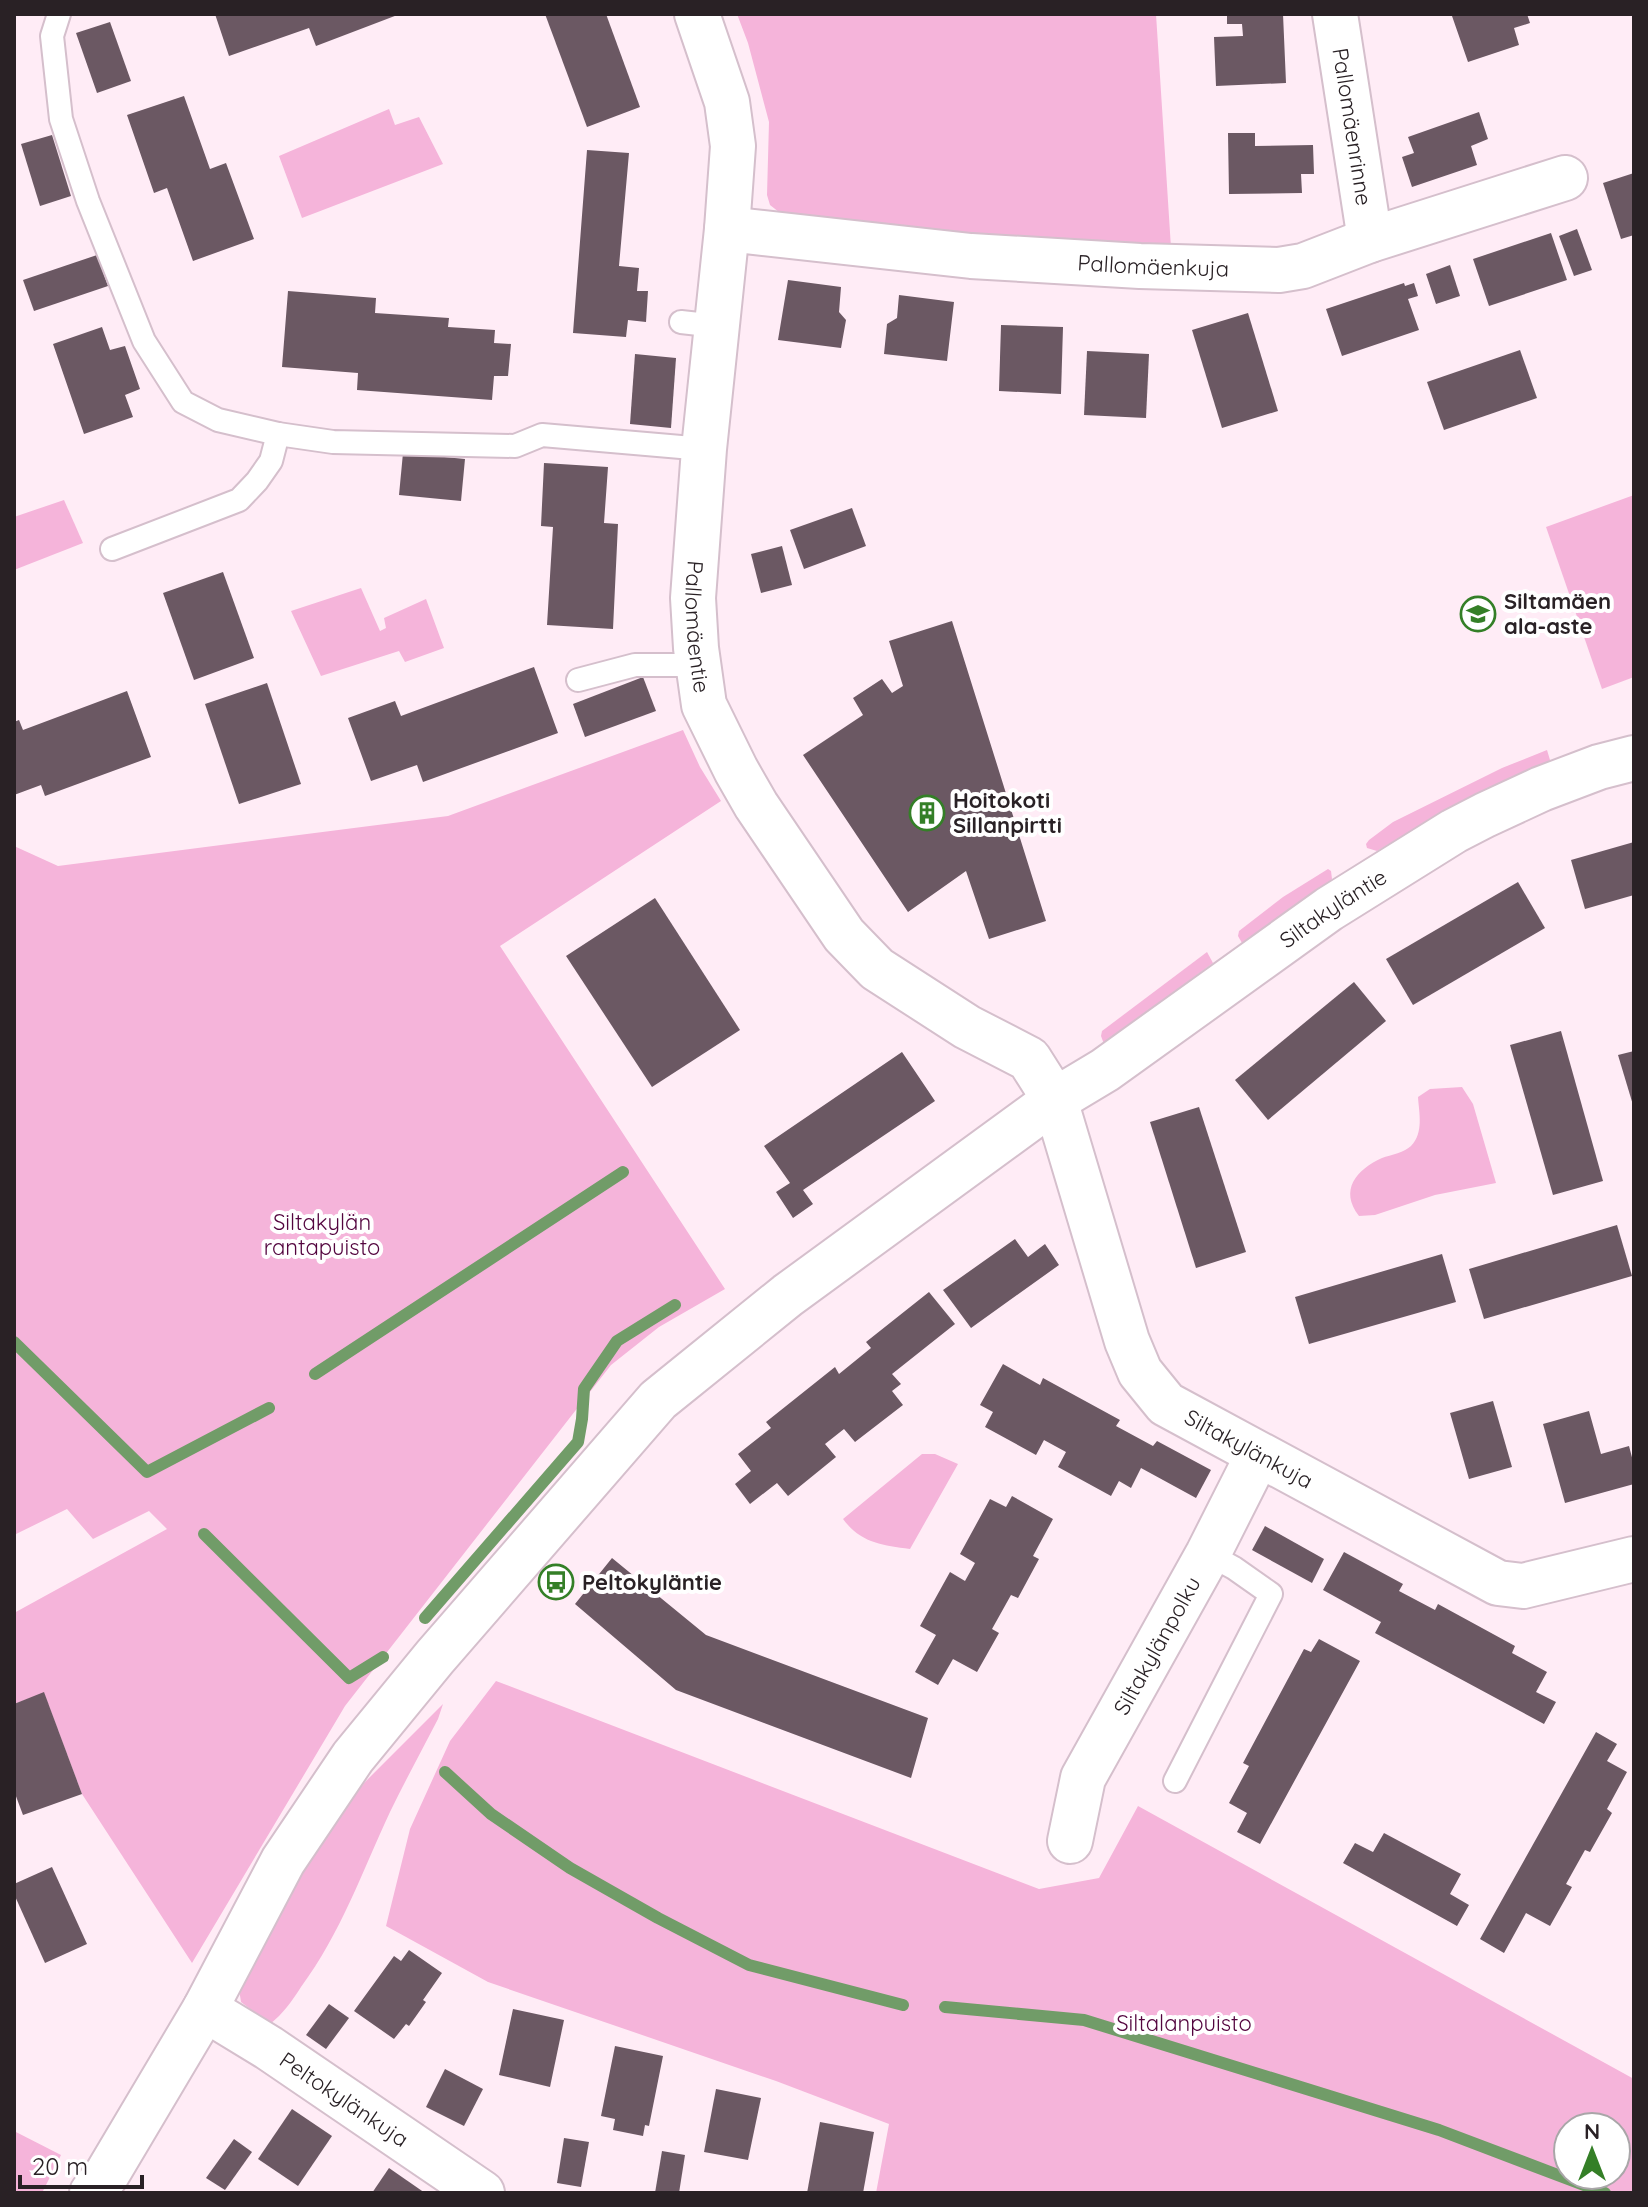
<svg xmlns="http://www.w3.org/2000/svg" width="1648" height="2207" font-family="Quicksand,sans-serif">
<style>
.green{fill:#f5b4da;fill-rule:evenodd}
.lines{fill:none;stroke-linecap:round;stroke-linejoin:round}
.stream{stroke:#719c68;stroke-width:12}
.building{fill:#6b5863}
.service-casing{stroke:#d5bfcc;stroke-width:26}
.minor-casing{stroke:#d5bfcc;stroke-width:48}
.tertiary-casing{stroke:#d5bfcc;stroke-width:48}
.service{stroke:#fff;stroke-width:22}
.minor{stroke:#fff;stroke-width:44}
.tertiary{stroke:#fff;stroke-width:44}
.labels{text-anchor:middle;dominant-baseline:central;stroke-width:8;stroke-linejoin:round;paint-order:stroke}
.street-label{font-size:22px;fill:#292125;stroke:#fff}
.poi-label{font-size:22px;font-weight:bold;fill:#292125;stroke:#fff;text-anchor:start}
.park-label{font-size:22px;fill:#53043e;stroke:#fff}
</style>
<rect width="100%" height="100%" fill="#ffecf6"/>
<!-- green -->
<g class="green">
<path d="M 737,14 L 1156,14 L 1171,248 L 988,239 L 784,216 L 770,205 L 767,195 L 769,122 L 748,43 Z"/>
<path d="M 389,109 L 395,125 L 419,117 L 443,164 L 302,218 L 279,156 Z"/>
<path d="M 1634,495 L 1634,677 L 1602,689 L 1546,527 Z"/>
<path d="M 64,500 L 83,543 L 14,570 L 14,517 Z"/>
<path d="M 361,588 L 380,631 L 386,628 L 384,618 L 426,599 L 444,648 L 405,662 L 399,651 L 321,676 L 291,611 Z"/>
<path d="M 683,730 L 700,767 L 721,801 L 500,946 L 725,1289 L 659,1327 L 611,1365 L 345,1706 L 192,1963 L 82,1794 L 44,1693 L 14,1704 L 14,1613 L 167,1529 L 149,1511 L 93,1539 L 67,1509 L 14,1535 L 14,846 L 58,866 L 448,816 Z"/>
<path d="M 1547,750 L 1550,760 L 1547,764 L 1445,812 L 1377,851 L 1367,848 L 1366,844 L 1369,840 L 1393,822 L 1502,768 Z"/>
<path d="M 1328,869 L 1331,871 L 1332,879 L 1326,885 L 1242,943 L 1238,936 L 1239,931 L 1283,897 Z"/>
<path d="M 1207,952 L 1213,963 L 1104,1044 L 1101,1036 L 1102,1031 Z"/>
<path d="M 1462,1087 L 1473,1104 L 1496,1183 L 1435,1195 L 1375,1215 L 1359,1216 C 1339,1190 1356,1170 1382,1158 C 1391,1155 1405,1152 1411,1146 C 1424,1133 1419,1113 1418,1097 L 1430,1089 Z"/>
<path d="M 922,1454 L 935,1454 L 958,1464 L 910,1549 C 881,1545 861,1543 843,1519 Z"/>
<path d="M 496,1681 L 1039,1889 L 1099,1878 L 1138,1806 L 1634,2079 L 1634,2193 L 876,2193 L 889,2124 L 776,2081 L 488,1982 L 386,1926 L 410,1829 L 450,1741 ZM 1568,2127 L 1616,2127 L 1616,2175 L 1568,2175 Z"/>
<path d="M 443,1704 L 438,1719 C 422,1750 405,1781 390,1812 C 362,1872 341,1933 301,1987 C 292,2001 283,2014 270,2024 L 241,2002 L 239,1989 L 242,1975 L 319,1841 L 365,1782 Z"/>
<path d="M 14,2131 L 61,2155 L 42,2193 L 14,2193 Z"/>
</g>
<g class="lines">
<!-- stream -->
<g class="stream">
<path d="M 14,1342 L 147,1472 L 269,1408"/>
<path d="M 315,1374 L 623,1172"/>
<path d="M 204,1534 L 349,1678 L 383,1657"/>
<path d="M 425,1618 L 578,1442 L 582,1419 L 584,1389 L 617,1341 L 675,1305"/>
<path d="M 445,1772 L 491,1814 L 570,1868 L 658,1918 L 749,1965 L 903,2005"/>
<path d="M 945,2007 L 1084,2020 L 1439,2130 L 1605,2193"/>
</g>
</g>
<!-- building -->
<g class="building">
<path d="M 215,14 L 400,14 L 316,46 L 309,28 L 229,56 Z"/>
<path d="M 545,14 L 606,14 L 640,107 L 587,127 Z"/>
<path d="M 1227,14 L 1283,14 L 1286,83 L 1216,86 L 1214,37 L 1243,36 L 1242,24 L 1227,24 Z"/>
<path d="M 1458,14 L 1527,14 L 1530,23 L 1514,28 L 1519,45 L 1468,62 L 1452,16 Z"/>
<path d="M 110,22 L 131,81 L 97,93 L 76,33 Z"/>
<path d="M 184,96 L 210,169 L 226,163 L 254,239 L 193,261 L 167,188 L 154,193 L 127,115 Z"/>
<path d="M 1479,112 L 1488,139 L 1471,146 L 1477,165 L 1412,187 L 1402,157 L 1414,153 L 1408,137 Z"/>
<path d="M 1228,133 L 1255,133 L 1255,146 L 1313,145 L 1314,174 L 1301,174 L 1302,193 L 1229,194 Z"/>
<path d="M 52,135 L 71,196 L 40,206 L 21,144 Z"/>
<path d="M 587,150 L 629,153 L 619,266 L 639,268 L 637,291 L 648,291 L 646,322 L 628,320 L 626,337 L 573,333 Z"/>
<path d="M 1634,173 L 1634,235 L 1621,239 L 1603,183 Z"/>
<path d="M 1577,229 L 1592,270 L 1574,276 L 1559,236 Z"/>
<path d="M 1551,233 L 1567,280 L 1489,306 L 1473,259 Z"/>
<path d="M 97,255 L 108,286 L 34,311 L 23,280 Z"/>
<path d="M 1450,265 L 1460,296 L 1436,304 L 1426,274 Z"/>
<path d="M 788,280 L 841,287 L 839,312 L 846,320 L 841,348 L 778,340 Z"/>
<path d="M 1404,283 L 1405,286 L 1414,283 L 1418,296 L 1408,299 L 1419,330 L 1342,356 L 1326,309 Z"/>
<path d="M 288,291 L 376,298 L 375,313 L 449,318 L 448,327 L 495,330 L 494,343 L 511,344 L 508,376 L 494,376 L 492,400 L 357,390 L 358,373 L 282,367 Z"/>
<path d="M 899,295 L 954,302 L 947,361 L 884,354 L 887,324 L 897,318 Z"/>
<path d="M 1248,313 L 1278,411 L 1222,428 L 1192,330 Z"/>
<path d="M 1001,325 L 1063,327 L 1061,394 L 999,391 Z"/>
<path d="M 102,327 L 110,350 L 125,346 L 140,389 L 125,395 L 133,417 L 84,434 L 53,344 Z"/>
<path d="M 1520,350 L 1537,398 L 1444,430 L 1427,382 Z"/>
<path d="M 1087,351 L 1149,354 L 1146,418 L 1084,415 Z"/>
<path d="M 635,354 L 676,358 L 671,428 L 630,424 Z"/>
<path d="M 403,453 L 465,459 L 461,501 L 399,495 Z"/>
<path d="M 544,463 L 608,467 L 604,523 L 618,524 L 613,629 L 547,625 L 553,527 L 541,526 Z"/>
<path d="M 852,508 L 866,546 L 804,569 L 790,530 Z"/>
<path d="M 782,546 L 792,585 L 761,593 L 751,554 Z"/>
<path d="M 223,572 L 254,658 L 194,680 L 163,593 Z"/>
<path d="M 952,621 L 1046,921 L 989,939 L 966,871 L 908,912 L 803,755 L 863,715 L 853,698 L 882,679 L 892,693 L 903,686 L 889,641 Z"/>
<path d="M 534,667 L 558,733 L 423,782 L 417,765 L 371,781 L 348,718 L 395,701 L 401,716 Z"/>
<path d="M 643,677 L 656,711 L 585,737 L 573,704 Z"/>
<path d="M 267,683 L 301,784 L 239,804 L 205,704 Z"/>
<path d="M 127,691 L 151,757 L 45,796 L 41,785 L 14,795 L 14,722 L 19,720 L 23,730 Z"/>
<path d="M 1634,842 L 1634,895 L 1585,909 L 1571,860 Z"/>
<path d="M 1518,882 L 1545,928 L 1413,1005 L 1386,959 Z"/>
<path d="M 655,898 L 740,1030 L 652,1087 L 566,956 Z"/>
<path d="M 1354,982 L 1386,1021 L 1268,1120 L 1235,1080 Z"/>
<path d="M 1561,1031 L 1603,1181 L 1553,1195 L 1510,1045 Z"/>
<path d="M 1634,1051 L 1634,1104 L 1633,1105 L 1618,1055 Z"/>
<path d="M 902,1052 L 935,1101 L 803,1190 L 813,1204 L 793,1218 L 776,1192 L 790,1183 L 764,1146 Z"/>
<path d="M 1199,1107 L 1246,1252 L 1196,1268 L 1150,1122 Z"/>
<path d="M 1617,1225 L 1632,1276 L 1484,1319 L 1469,1269 Z"/>
<path d="M 1015,1239 L 1028,1257 L 1045,1244 L 1059,1265 L 971,1328 L 943,1290 Z"/>
<path d="M 1442,1254 L 1456,1302 L 1309,1344 L 1295,1297 Z"/>
<path d="M 929,1292 L 955,1324 L 892,1374 L 901,1384 L 892,1391 L 903,1405 L 855,1442 L 844,1429 L 825,1444 L 836,1457 L 788,1496 L 777,1483 L 750,1504 L 735,1484 L 751,1471 L 738,1454 L 771,1428 L 766,1422 L 835,1367 L 839,1374 L 871,1348 L 866,1342 Z"/>
<path d="M 1003,1364 L 1040,1385 L 1043,1378 L 1120,1420 L 1116,1426 L 1153,1446 L 1157,1441 L 1211,1470 L 1196,1498 L 1141,1468 L 1131,1488 L 1119,1481 L 1111,1496 L 1058,1467 L 1066,1452 L 1044,1440 L 1036,1455 L 985,1427 L 993,1412 L 980,1405 Z"/>
<path d="M 1493,1401 L 1512,1467 L 1469,1479 L 1450,1413 Z"/>
<path d="M 1589,1411 L 1601,1454 L 1629,1446 L 1634,1465 L 1634,1484 L 1565,1503 L 1543,1424 Z"/>
<path d="M 1012,1496 L 1053,1519 L 1033,1556 L 1039,1559 L 1018,1598 L 1011,1595 L 992,1629 L 999,1633 L 977,1672 L 953,1659 L 938,1685 L 915,1672 L 936,1635 L 920,1626 L 950,1572 L 965,1581 L 975,1563 L 960,1554 L 990,1499 L 1006,1507 Z"/>
<path d="M 1265,1526 L 1324,1559 L 1312,1583 L 1252,1550 Z"/>
<path d="M 1344,1552 L 1403,1584 L 1399,1591 L 1435,1610 L 1438,1604 L 1515,1646 L 1512,1653 L 1547,1672 L 1536,1692 L 1556,1702 L 1544,1724 L 1375,1633 L 1381,1622 L 1323,1590 Z"/>
<path d="M 612,1558 L 706,1635 L 928,1718 L 911,1778 L 676,1690 L 575,1604 Z"/>
<path d="M 1319,1639 L 1360,1661 L 1260,1844 L 1237,1832 L 1247,1813 L 1229,1803 L 1249,1766 L 1243,1763 L 1304,1649 L 1311,1652 Z"/>
<path d="M 44,1692 L 82,1794 L 23,1815 L 14,1791 L 14,1704 Z"/>
<path d="M 1596,1732 L 1617,1744 L 1607,1761 L 1627,1772 L 1607,1809 L 1612,1813 L 1590,1852 L 1585,1850 L 1566,1884 L 1572,1887 L 1550,1926 L 1526,1913 L 1504,1953 L 1480,1939 Z"/>
<path d="M 1384,1833 L 1461,1874 L 1450,1894 L 1469,1905 L 1457,1926 L 1343,1863 L 1355,1843 L 1373,1852 Z"/>
<path d="M 52,1867 L 87,1944 L 45,1963 L 14,1894 L 14,1884 Z"/>
<path d="M 409,1950 L 442,1973 L 423,2000 L 426,2002 L 409,2026 L 406,2024 L 394,2039 L 354,2011 L 394,1956 L 401,1961 Z"/>
<path d="M 329,2004 L 349,2018 L 326,2049 L 306,2035 Z"/>
<path d="M 513,2009 L 564,2020 L 550,2087 L 499,2075 Z"/>
<path d="M 615,2046 L 663,2056 L 649,2126 L 645,2125 L 643,2136 L 613,2130 L 615,2119 L 601,2116 Z"/>
<path d="M 445,2069 L 483,2089 L 464,2126 L 426,2107 Z"/>
<path d="M 716,2089 L 761,2098 L 748,2160 L 704,2152 Z"/>
<path d="M 292,2109 L 332,2136 L 298,2186 L 258,2159 Z"/>
<path d="M 820,2122 L 874,2132 L 863,2193 L 807,2193 Z"/>
<path d="M 564,2138 L 589,2142 L 581,2187 L 557,2183 Z"/>
<path d="M 234,2139 L 252,2152 L 225,2190 L 206,2178 Z"/>
<path d="M 662,2151 L 685,2155 L 679,2193 L 655,2193 Z"/>
<path d="M 389,2168 L 425,2193 L 372,2193 Z"/>
</g>
<g class="lines">
<!-- service casing -->
<g class="service-casing">
<g id="service">
<path d="M 59,14 L 52,36 L 61,119 L 88,201 L 144,341 L 183,402 L 218,420 L 278,434 L 333,442 L 515,446 L 542,435 L 704,449"/>
<path d="M 681,322 L 717,326"/>
<path d="M 112,549 L 239,500 L 257,481 L 271,461 L 278,434"/>
<path d="M 578,680 L 635,665 L 698,665"/>
<path d="M 1175,1781 L 1271,1594 L 1234,1568 L 1208,1554"/>
</g>
</g>
<!-- minor casing -->
<g class="minor-casing">
<g id="minor">
<path id="s1" d="M 697,14 L 727,102 L 733,146 L 727,229 L 704,449 L 693,598 L 696,648 L 704,705 L 736,770 L 756,805 L 844,935 L 877,969 L 967,1027 L 1029,1059 L 1055,1100 L 1127,1341 L 1140,1372 L 1166,1404 L 1498,1583 L 1523,1586 L 1634,1559"/>
<path id="s2" d="M 1335,14 L 1370,240"/>
<path id="s3" d="M 727,229 L 971,256 L 1140,266 L 1279,270 L 1303,266 L 1370,240 L 1565,178"/>
<path id="s4" d="M 1070,1841 L 1083,1778 L 1208,1554 L 1258,1455"/>
<path id="s5" d="M 205,2009 L 269,2048 L 482,2193"/>
</g>
</g>
<!-- tertiary casing -->
<g class="tertiary-casing">
<g id="tertiary">
<path id="s6" d="M 92,2193 L 107,2174 L 205,2009 L 283,1861 L 353,1757 L 435,1657 L 658,1400 L 788,1295 L 1055,1100 L 1105,1070 L 1329,909 L 1454,831 L 1485,815 L 1541,789 L 1599,767 L 1634,758"/>
</g>
</g>
<!-- service -->
<use href="#service" class="service"/>
<!-- minor -->
<use href="#minor" class="minor"/>
<!-- tertiary -->
<use href="#tertiary" class="tertiary"/>
</g>
<!-- icons -->
<defs>
<g id="school-ring" transform="scale(1.8)"><circle r="9.5" fill="#fff" stroke="#347f27" stroke-width="1.5"/><path d="M0-5L7-2L0 1L-7-2ZM-4 1L0 2.5L4 1V4Q0 6-4 4Z" fill="#347f27"/></g>
<g id="building-ring" transform="scale(1.8)"><circle r="9.5" fill="#fff" stroke="#347f27" stroke-width="1.5"/><path d="M-4-6H4V6H1V3H-1V6H-4ZM-2.5-4.3h1.7v1.8h-1.7ZM.8-4.3h1.7v1.8H.8ZM-2.5-1h1.7V.8h-1.7ZM.8-1h1.7V.8H.8Z" fill="#347f27"/></g>
<g id="bus-ring" transform="scale(1.8)"><circle r="9.5" fill="#fff" stroke="#347f27" stroke-width="1.5"/><path d="M-5-6H5V4H4V6H2V4H-2V6H-4V4H-5ZM-3.5-4V0h7V-4ZM-3.5 1.2v1.5H-2V1.2ZM2 1.2v1.5H3.5V1.2Z" fill="#347f27"/></g>
</defs>
<g fill-rule="evenodd">
<use href="#school-ring" x="1478" y="614"/>
<use href="#building-ring" x="927" y="813"/>
<use href="#bus-ring" x="556" y="1582"/>
</g>
<g class="labels">
<!-- street labels -->
<g class="street-label">
<text stroke="none"><textPath href="#s2" startOffset="114">Pallomäenrinne</textPath></text>
<text stroke="none"><textPath href="#s3" startOffset="428">Pallomäenkuja</textPath></text>
<text stroke="none"><textPath href="#s1" startOffset="620">Pallomäentie</textPath></text>
<text stroke="none"><textPath href="#s6" startOffset="1814">Siltakyläntie</textPath></text>
<text stroke="none"><textPath href="#s1" startOffset="1662">Siltakylänkuja</textPath></text>
<text stroke="none"><textPath href="#s4" startOffset="216">Siltakylänpolku</textPath></text>
<text stroke="none"><textPath href="#s5" startOffset="166">Peltokylänkuja</textPath></text>
</g>
<!-- poi labels -->
<g class="poi-label">
<text x="1504" y="601">Siltamäen<tspan x="1504" dy="25">ala-aste</tspan></text>
<text x="953" y="800">Hoitokoti<tspan x="953" dy="25">Sillanpirtti</tspan></text>
<text x="582" y="1582">Peltokyläntie</text>
</g>
<!-- park labels -->
<g class="park-label">
<text x="322" y="1222">Siltakylän<tspan x="322" dy="25">rantapuisto</tspan></text>
<text x="1184" y="2023">Siltalanpuisto</text>
</g>
</g>
<!-- border -->
<rect width="1648" height="2207" fill="none" stroke="#292125" stroke-width="32"/>
<!-- north arrow -->
<g transform="translate(1592 2151)"><circle r="38" fill="#ffffff" stroke="#a9a6a8" stroke-width="2"/>
<path d="M0-6L14 30L0 20L-14 30Z" fill="#347f27"/>
<text y="-12" font-size="22" font-weight="bold" text-anchor="middle" fill="#292125">N</text>
</g>
<!-- scale -->
<path d="M20 2175v12h122v-12" fill="none" stroke="#292125" stroke-width="4"/>
<text x="32" y="2175" font-size="24" fill="#292125" stroke="#ffffff" stroke-width="6" paint-order="stroke">20 m</text>
</svg>
